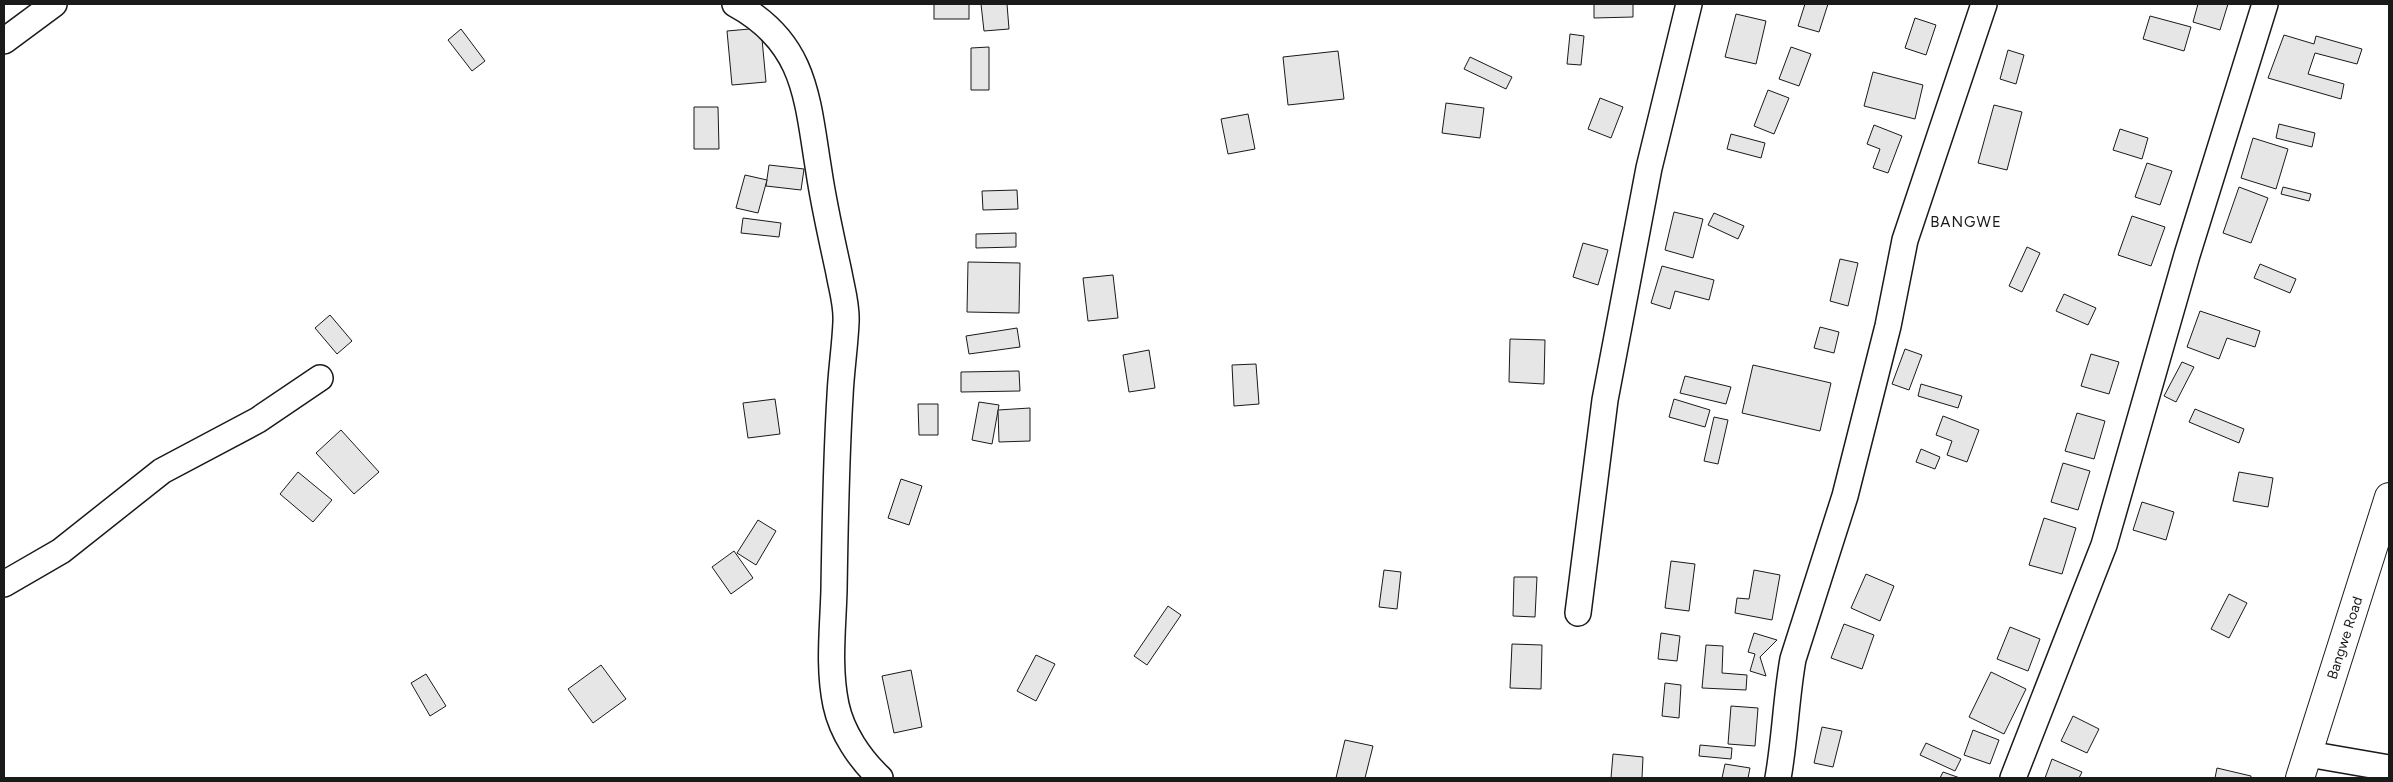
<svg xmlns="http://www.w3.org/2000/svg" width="2393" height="782" font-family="Figtree,sans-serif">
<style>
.building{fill:#e6e6e6;stroke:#1a1a1a}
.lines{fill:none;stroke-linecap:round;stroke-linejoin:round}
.street-casing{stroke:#1a1a1a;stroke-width:28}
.secondary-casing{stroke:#1a1a1a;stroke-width:30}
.street{stroke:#fff;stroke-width:25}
.secondary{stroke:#fff;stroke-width:28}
.labels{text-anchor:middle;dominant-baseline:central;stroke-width:4;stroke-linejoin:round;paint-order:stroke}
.street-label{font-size:14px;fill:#1a1a1a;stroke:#fff}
.neighbourhood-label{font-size:15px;letter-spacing:1px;fill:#1a1a1a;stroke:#fff}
</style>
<rect width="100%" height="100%" fill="#fff"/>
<!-- building -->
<g class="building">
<rect x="934" y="4" width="35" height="15"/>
<path d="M 981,4 L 1007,4 L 1009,29 L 984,31 Z"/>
<path d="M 1594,4 L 1633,4 L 1633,17 L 1594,18 Z"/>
<path d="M 1805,4 L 1828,4 L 1819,32 L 1798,26 Z"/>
<path d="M 2198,4 L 2228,4 L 2220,30 L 2193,22 Z"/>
<path d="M 1736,14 L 1766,21 L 1756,64 L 1725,57 Z"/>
<path d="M 2150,16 L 2191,27 L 2184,51 L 2143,39 Z"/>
<path d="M 1915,18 L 1936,25 L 1926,55 L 1905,48 Z"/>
<path d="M 761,28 L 766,82 L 732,85 L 727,31 Z"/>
<path d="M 461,29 L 485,61 L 472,71 L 448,40 Z"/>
<path d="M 1570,34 L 1584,36 L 1581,65 L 1567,64 Z"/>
<path d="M 2284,35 L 2314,44 L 2316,36 L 2362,49 L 2357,64 L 2315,53 L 2308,74 L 2344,84 L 2341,99 L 2268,78 Z"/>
<path d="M 989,47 L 989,90 L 971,90 L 971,48 Z"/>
<path d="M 1791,47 L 1811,54 L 1799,86 L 1779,79 Z"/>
<path d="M 2008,50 L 2024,55 L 2016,84 L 2000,79 Z"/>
<path d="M 1338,51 L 1344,99 L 1288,105 L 1283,57 Z"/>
<path d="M 1470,57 L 1512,77 L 1506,89 L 1464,69 Z"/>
<path d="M 1873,72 L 1923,85 L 1915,119 L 1864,106 Z"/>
<path d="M 1768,90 L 1789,98 L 1774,134 L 1754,126 Z"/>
<path d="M 1600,98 L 1623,107 L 1611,138 L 1588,129 Z"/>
<path d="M 1446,103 L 1484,108 L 1480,138 L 1442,133 Z"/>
<path d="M 1994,105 L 2022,112 L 2007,170 L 1978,163 Z"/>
<path d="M 694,107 L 718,107 L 719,149 L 694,149 Z"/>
<path d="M 1248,114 L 1255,149 L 1228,154 L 1221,119 Z"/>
<path d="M 2279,124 L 2315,133 L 2312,147 L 2276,138 Z"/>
<path d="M 1874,125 L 1902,136 L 1888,173 L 1873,168 L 1880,149 L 1867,144 Z"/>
<path d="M 2120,129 L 2148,138 L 2142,159 L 2113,150 Z"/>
<path d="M 1731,134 L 1765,143 L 1761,158 L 1727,149 Z"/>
<path d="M 2253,138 L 2288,149 L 2276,189 L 2241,178 Z"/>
<path d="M 2147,163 L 2172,171 L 2160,205 L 2135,197 Z"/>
<path d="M 769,165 L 804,169 L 801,190 L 766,186 Z"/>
<path d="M 745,175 L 767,180 L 758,213 L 736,208 Z"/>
<path d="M 2239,187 L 2268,198 L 2251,243 L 2223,233 Z"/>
<path d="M 2283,187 L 2311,194 L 2309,201 L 2281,194 Z"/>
<path d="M 1017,190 L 1018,209 L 983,210 L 982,191 Z"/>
<path d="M 1674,212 L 1703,219 L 1693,258 L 1665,250 Z"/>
<path d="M 1714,213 L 1744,226 L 1738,239 L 1708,225 Z"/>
<path d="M 2132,216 L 2165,227 L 2151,266 L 2118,255 Z"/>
<path d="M 743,218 L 781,223 L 779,237 L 741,233 Z"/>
<path d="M 1016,233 L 1016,247 L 976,248 L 976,234 Z"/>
<path d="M 1583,243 L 1608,250 L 1598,285 L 1573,277 Z"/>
<path d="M 2027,247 L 2040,253 L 2022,292 L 2009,286 Z"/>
<path d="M 1840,259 L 1858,263 L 1848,306 L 1830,301 Z"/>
<path d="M 968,262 L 1020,263 L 1019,313 L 967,312 Z"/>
<path d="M 2260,264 L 2296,279 L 2290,293 L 2254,278 Z"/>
<path d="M 1662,266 L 1714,280 L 1709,300 L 1675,291 L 1670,309 L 1651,303 Z"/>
<path d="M 1113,275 L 1118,318 L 1088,321 L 1083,278 Z"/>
<path d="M 2064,294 L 2096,308 L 2088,325 L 2056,311 Z"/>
<path d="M 2200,311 L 2260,331 L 2255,347 L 2227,338 L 2219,359 L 2187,347 Z"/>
<path d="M 330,315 L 352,341 L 337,354 L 315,328 Z"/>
<path d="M 1820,327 L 1839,332 L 1834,353 L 1814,348 Z"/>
<path d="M 1017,328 L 1020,347 L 969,354 L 966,336 Z"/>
<path d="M 1510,339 L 1545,340 L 1544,384 L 1509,382 Z"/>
<path d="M 1905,349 L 1922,355 L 1909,390 L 1892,384 Z"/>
<path d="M 1149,350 L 1155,388 L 1129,392 L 1123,355 Z"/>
<path d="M 2091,354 L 2119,362 L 2109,394 L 2081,386 Z"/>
<path d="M 2182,362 L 2194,367 L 2176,402 L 2164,396 Z"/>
<path d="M 1256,364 L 1259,404 L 1234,406 L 1232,365 Z"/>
<path d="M 1753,365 L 1831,383 L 1820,431 L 1742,413 Z"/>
<path d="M 1019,371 L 1020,391 L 961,392 L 961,372 Z"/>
<path d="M 1685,376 L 1731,387 L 1726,404 L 1680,393 Z"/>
<path d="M 1921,384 L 1962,396 L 1958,408 L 1918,396 Z"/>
<path d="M 775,399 L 780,434 L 748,438 L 743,403 Z"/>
<path d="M 1674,399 L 1710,410 L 1705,427 L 1669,417 Z"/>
<path d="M 979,402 L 999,405 L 992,444 L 972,440 Z"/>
<path d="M 918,404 L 938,404 L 938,435 L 919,435 Z"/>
<path d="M 1030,408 L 1030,441 L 999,442 L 998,410 Z"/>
<path d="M 2195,409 L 2244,429 L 2239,443 L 2189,422 Z"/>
<path d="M 2077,413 L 2105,421 L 2094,459 L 2065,451 Z"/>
<path d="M 1943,416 L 1979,430 L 1967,462 L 1947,455 L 1952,441 L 1936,435 Z"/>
<path d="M 1714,417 L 1728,420 L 1718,464 L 1704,461 Z"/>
<path d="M 341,430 L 379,472 L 354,494 L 316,453 Z"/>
<path d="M 1921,449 L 1940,457 L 1935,469 L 1916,462 Z"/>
<path d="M 2063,463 L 2090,471 L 2078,510 L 2051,502 Z"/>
<path d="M 298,472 L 332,500 L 313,522 L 280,494 Z"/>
<path d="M 2239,472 L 2273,478 L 2268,507 L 2233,501 Z"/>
<path d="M 901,479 L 922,486 L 909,525 L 888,518 Z"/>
<path d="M 2142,502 L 2174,512 L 2166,540 L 2133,530 Z"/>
<path d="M 2044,518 L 2076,528 L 2062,574 L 2029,565 Z"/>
<path d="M 758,520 L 776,531 L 756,565 L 737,553 Z"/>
<path d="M 734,551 L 753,578 L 731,594 L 712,567 Z"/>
<path d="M 1671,561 L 1695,564 L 1689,611 L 1665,608 Z"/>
<path d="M 1384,570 L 1401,572 L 1397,609 L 1379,607 Z"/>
<path d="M 1754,570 L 1780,575 L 1772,620 L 1735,613 L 1737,598 L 1749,599 Z"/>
<path d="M 1866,574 L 1894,586 L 1880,621 L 1851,608 Z"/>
<path d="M 1514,577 L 1537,577 L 1535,617 L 1513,616 Z"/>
<path d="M 2229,594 L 2247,603 L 2229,638 L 2211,629 Z"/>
<path d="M 1168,606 L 1181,615 L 1147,665 L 1134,656 Z"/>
<path d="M 1844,624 L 1874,635 L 1862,669 L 1831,658 Z"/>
<path d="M 2010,627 L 2040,639 L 2028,671 L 1997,659 Z"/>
<path d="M 1661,633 L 1680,636 L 1677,661 L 1658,659 Z"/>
<path d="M 1754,633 L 1777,640 L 1760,657 L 1766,676 L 1750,671 L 1755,654 L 1748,652 Z"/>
<path d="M 1512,644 L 1542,645 L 1541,689 L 1510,688 Z"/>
<path d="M 1706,645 L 1723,646 L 1722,673 L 1747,675 L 1746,690 L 1702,688 Z"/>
<path d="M 1036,655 L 1055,664 L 1036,701 L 1017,691 Z"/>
<path d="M 601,665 L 626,699 L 593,723 L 568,689 Z"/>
<path d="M 911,670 L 922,727 L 894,733 L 882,676 Z"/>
<path d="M 1991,672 L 2026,689 L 2004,734 L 1969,717 Z"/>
<path d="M 426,674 L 446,706 L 430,716 L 411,683 Z"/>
<path d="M 1665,683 L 1681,685 L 1679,718 L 1662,716 Z"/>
<path d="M 1731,706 L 1758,708 L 1755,746 L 1728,744 Z"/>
<path d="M 2073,716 L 2099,729 L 2087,753 L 2061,741 Z"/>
<path d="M 1822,727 L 1842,731 L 1833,767 L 1814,763 Z"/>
<path d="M 1973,730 L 1999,740 L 1990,764 L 1964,755 Z"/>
<path d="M 1345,740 L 1373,746 L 1365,778 L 1336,778 Z"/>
<path d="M 1926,743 L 1961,759 L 1955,771 L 1920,755 Z"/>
<path d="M 1700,745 L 1732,748 L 1731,759 L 1699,756 Z"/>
<path d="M 1613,754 L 1643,757 L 1642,778 L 1611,778 Z"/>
<path d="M 2052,759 L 2082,772 L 2079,778 L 2045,778 Z"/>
<path d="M 1725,764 L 1750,768 L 1748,778 L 1722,778 Z"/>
<path d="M 2217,768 L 2251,776 L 2251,778 L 2215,778 Z"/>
<path d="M 1943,772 L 1960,778 L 1940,778 Z"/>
</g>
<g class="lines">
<!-- street casing -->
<g class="street-casing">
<g id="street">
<path d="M 735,4 C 807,43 807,100 819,172 C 824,206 832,240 839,273 C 842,290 847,305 846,322 C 845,347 841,371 840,396 C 836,461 835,525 834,590 C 833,628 828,667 836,705 C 842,733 860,759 880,778"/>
<path d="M 4,41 L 54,4"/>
<path d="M 4,584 L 61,551 L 162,471 L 258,420 L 320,378"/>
<path d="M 1578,613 L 1605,400 L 1649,168 L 1689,4"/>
<path d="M 2308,754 L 2389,768"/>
<path d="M 1778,778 C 1785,739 1786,698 1793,659 L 1845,496 L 1888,326 L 1905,240 L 1984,4"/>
<path d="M 2013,778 L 2104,545 L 2187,255 L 2265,4"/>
</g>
</g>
<!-- secondary casing -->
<g class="secondary-casing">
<path id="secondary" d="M 2300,778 L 2389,497"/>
</g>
<!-- street -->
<use href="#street" class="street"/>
<!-- secondary -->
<use href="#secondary" class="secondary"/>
</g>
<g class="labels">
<!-- street labels -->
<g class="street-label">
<text transform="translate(2345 638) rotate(-72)">Bangwe Road</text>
</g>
<!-- neighbourhood labels -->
<g class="neighbourhood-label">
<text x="1966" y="222">BANGWE</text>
</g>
</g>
<!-- border -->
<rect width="2393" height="782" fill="none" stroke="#1a1a1a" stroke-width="10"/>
</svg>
